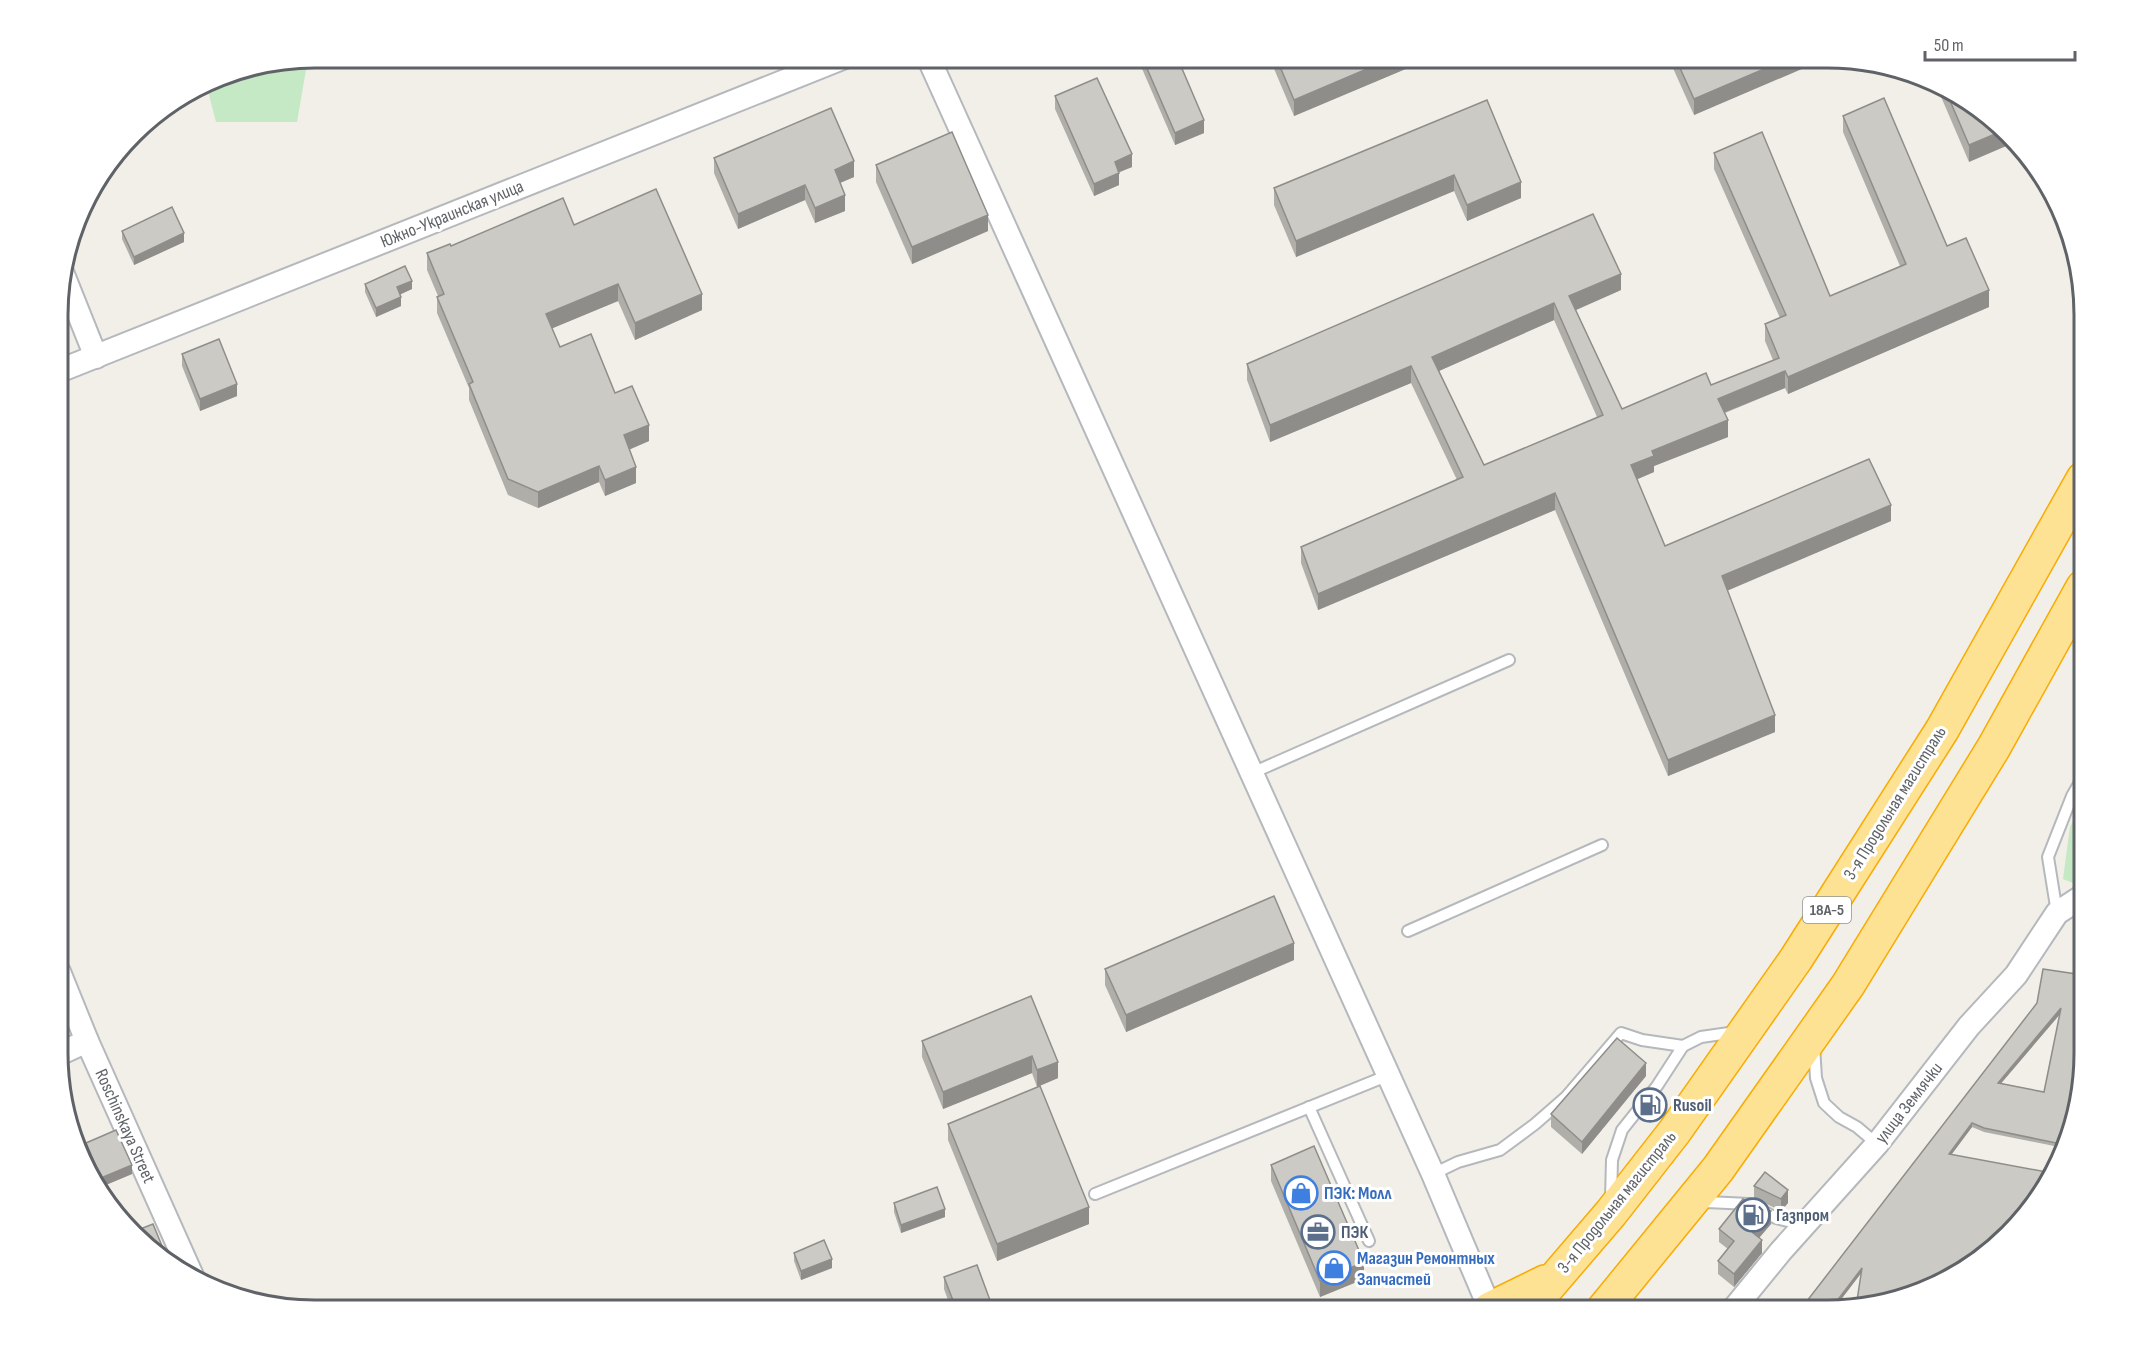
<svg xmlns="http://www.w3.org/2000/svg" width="2141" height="1368" font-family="'Sofia Sans Condensed',sans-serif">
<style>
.green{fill:#c5e8c5}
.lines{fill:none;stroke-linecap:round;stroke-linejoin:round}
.lane-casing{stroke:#b5b8bc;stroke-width:14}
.street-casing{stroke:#b5b8bc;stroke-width:26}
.highway-casing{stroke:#f9ab00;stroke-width:36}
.lane{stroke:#fff;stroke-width:10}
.street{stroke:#fff;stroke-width:22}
.highway{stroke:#fde293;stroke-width:33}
.wall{fill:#afaea9;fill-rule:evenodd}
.shaded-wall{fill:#8f8d8a}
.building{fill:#cccac5;stroke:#8f8d8a;stroke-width:1.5;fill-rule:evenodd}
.labels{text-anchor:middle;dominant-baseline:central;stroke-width:6;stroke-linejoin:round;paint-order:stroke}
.shield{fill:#fff;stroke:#8f9295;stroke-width:1.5}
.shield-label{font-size:16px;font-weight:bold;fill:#5f6368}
.street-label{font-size:18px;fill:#5f6368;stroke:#fff}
.service-label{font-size:18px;font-weight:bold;fill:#4e5e75;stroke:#fff;text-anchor:start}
.shop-label{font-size:18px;font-weight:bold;fill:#366cbe;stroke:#fff;text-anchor:start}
.rim{fill:none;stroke:#5f6368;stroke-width:3}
</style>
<rect width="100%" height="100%" fill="#f1efe8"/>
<!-- green -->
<g class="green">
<path d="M 308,58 L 297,122 L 216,122 L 206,83 L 216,76 Z"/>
<path d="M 2083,802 L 2083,877 L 2073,883 L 2063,879 L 2070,827 Z"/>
</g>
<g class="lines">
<!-- lane casing -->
<g class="lane-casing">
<g id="lane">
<path d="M 1252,773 L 1509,660"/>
<path d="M 2057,913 L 2048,857 L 2072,796 L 2083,777"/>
<path d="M 1408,931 L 1602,845"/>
<path d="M 1814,1046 L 1816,1078 L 1824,1103 L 1839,1117 L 1857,1127 L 1877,1144"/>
<path d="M 1309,1107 L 1369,1241"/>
<path d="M 1433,1174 L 1458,1162 L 1500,1150 L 1535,1124 L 1566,1097 L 1621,1033 L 1642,1040 L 1683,1046"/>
<path d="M 1095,1194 L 1389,1075"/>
<path d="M 1611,1199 L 1612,1160 L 1622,1130 L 1657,1086 L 1683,1046 L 1701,1037 L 1736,1032"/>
<path d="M 1698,1204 L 1707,1202 L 1749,1204 L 1776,1218 L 1804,1225"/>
</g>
</g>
<!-- street casing -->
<g class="street-casing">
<g id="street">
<path d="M 928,57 L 1433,1174 L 1490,1309"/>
<path d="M 62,272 L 96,357"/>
<path d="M 59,371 L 845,57"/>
<path d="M 59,972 L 87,1041 L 193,1278"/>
<path d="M 59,1054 L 87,1041"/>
<path d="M 1732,1311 L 1781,1251 L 1877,1144 L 1969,1026 L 2016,975 L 2057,913 L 2083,896"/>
</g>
</g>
<!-- highway casing -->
<g class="highway-casing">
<g id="highway">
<path d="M 1490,1309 L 1545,1282"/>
<path d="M 1527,1311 L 1611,1213 L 1675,1131 L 1796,959 L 1942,730 L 2083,479"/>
<path d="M 1602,1311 L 1718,1169 L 1848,985 L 1994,747 L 2083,587"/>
</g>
</g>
<!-- lane -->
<use href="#lane" class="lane"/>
<!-- street -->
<use href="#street" class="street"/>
<!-- highway -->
<use href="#highway" class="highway"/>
</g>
<!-- wall -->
<g class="wall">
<path d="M 1137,57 L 1177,57 L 1204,133 L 1175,145 Z"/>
<path d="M 1269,57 L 1434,57 L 1294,116 Z"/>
<path d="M 1668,57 L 1827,57 L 1694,115 Z"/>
<path d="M 1936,85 L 1969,100 L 1969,162 Z"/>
<path d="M 1055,96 L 1132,167 L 1119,172 L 1119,185 L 1094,196 L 1055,109 Z"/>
<path d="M 1487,100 L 1521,198 L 1467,221 L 1454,191 L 1296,257 L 1274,205 L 1274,188 Z"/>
<path d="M 1843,116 L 1947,246 L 1989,307 L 1788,394 L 1785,388 L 1725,413 L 1728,437 L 1654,466 L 1654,472 L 1637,479 L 1665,546 L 1891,521 L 1727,590 L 1775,732 L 1668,776 L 1555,510 L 1318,610 L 1301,563 L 1301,547 L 1457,480 L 1411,383 L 1270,442 L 1247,380 L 1247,364 L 1621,290 L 1576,310 L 1622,409 L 1711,385 L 1773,360 L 1765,341 L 1765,324 L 1780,318 L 1714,169 L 1714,153 L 1830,296 L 1900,266 L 1843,132 ZM 1554,320 L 1597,417 L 1484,465 L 1439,371 Z"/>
<path d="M 714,158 L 854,177 L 840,183 L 845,211 L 815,223 L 805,200 L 738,229 L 714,173 Z"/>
<path d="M 876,165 L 988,231 L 912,264 L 876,182 Z"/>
<path d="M 574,225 L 702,310 L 635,340 L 618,301 L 552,328 L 560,347 L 615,393 L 649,441 L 629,449 L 636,483 L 605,496 L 599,482 L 538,508 L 508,495 L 469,400 L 469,388 L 437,313 L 437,297 L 438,296 L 427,270 L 427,253 L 451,246 Z"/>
<path d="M 122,231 L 184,242 L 134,265 L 122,239 Z"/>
<path d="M 365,284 L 412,289 L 400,294 L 401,306 L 376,317 L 365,292 Z"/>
<path d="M 182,354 L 237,396 L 200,411 L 182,366 Z"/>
<path d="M 1294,960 L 1126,1032 L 1105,985 L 1105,969 Z"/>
<path d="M 2083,975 L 2070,1136 L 2064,1148 L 1984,1132 L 1972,1127 L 1833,1310 L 1800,1310 ZM 2060,1014 L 2044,1092 L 2001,1083 Z"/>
<path d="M 1031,996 L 1058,1078 L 1037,1087 L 1032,1073 L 943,1109 L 922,1057 L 922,1041 Z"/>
<path d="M 1646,1076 L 1582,1154 L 1551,1127 L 1551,1114 Z"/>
<path d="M 948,1124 L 1089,1224 L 997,1261 L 948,1140 Z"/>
<path d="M 86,1143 L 132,1174 L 101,1187 L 86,1151 Z"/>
<path d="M 1271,1165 L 1364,1279 L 1320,1297 L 1271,1181 Z"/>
<path d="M 1754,1186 L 1788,1203 L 1781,1211 L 1754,1198 Z"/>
<path d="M 894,1203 L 945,1217 L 901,1233 L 894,1212 Z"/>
<path d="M 1771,1224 L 1759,1238 L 1762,1253 L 1734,1287 L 1718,1274 L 1718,1261 L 1728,1249 L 1719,1242 L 1719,1229 Z"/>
<path d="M 794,1253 L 832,1268 L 801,1280 L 794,1261 Z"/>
<path d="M 944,1277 L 994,1311 L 952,1311 L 944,1289 Z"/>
</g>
<!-- shaded-wall -->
<g class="shaded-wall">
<path d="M 1395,57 L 1434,57 L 1294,116 L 1294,100 Z"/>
<path d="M 1792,57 L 1830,57 L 1694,115 L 1694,99 Z"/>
<path d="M 1204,120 L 1204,133 L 1175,145 L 1175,133 Z"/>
<path d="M 2000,132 L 2011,144 L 1969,162 L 1969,145 Z"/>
<path d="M 1132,154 L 1132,167 L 1115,174 L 1115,162 Z"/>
<path d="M 854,161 L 854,177 L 835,185 L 835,170 Z"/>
<path d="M 1119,173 L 1119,185 L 1094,196 L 1094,184 Z"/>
<path d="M 1454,175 L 1454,191 L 1296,257 L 1296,241 Z"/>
<path d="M 1521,182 L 1521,198 L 1467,221 L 1467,205 Z"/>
<path d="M 805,185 L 805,200 L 738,229 L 738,214 Z"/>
<path d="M 845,195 L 845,211 L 815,223 L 815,208 Z"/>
<path d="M 988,215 L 988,231 L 912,264 L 912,247 Z"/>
<path d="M 184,233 L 184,242 L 134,265 L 134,257 Z"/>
<path d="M 1621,274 L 1621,290 L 1569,313 L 1569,296 Z"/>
<path d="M 412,281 L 412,289 L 397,296 L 397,287 Z"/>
<path d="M 618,284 L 618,301 L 546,331 L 546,314 Z"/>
<path d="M 1989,290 L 1989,307 L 1788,394 L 1788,377 Z"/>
<path d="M 702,294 L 702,310 L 635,340 L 635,323 Z"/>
<path d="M 401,297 L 401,306 L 376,317 L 376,308 Z"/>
<path d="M 1554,303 L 1554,320 L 1432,374 L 1432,357 Z"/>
<path d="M 1411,366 L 1411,383 L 1270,442 L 1270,425 Z"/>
<path d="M 1785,371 L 1785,388 L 1718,415 L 1718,399 Z"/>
<path d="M 237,384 L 237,396 L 200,411 L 200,399 Z"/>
<path d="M 1728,420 L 1728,437 L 1654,466 L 1654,472 L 1631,482 L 1631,465 L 1652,451 Z"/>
<path d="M 649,425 L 649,441 L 624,452 L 624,435 Z"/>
<path d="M 599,466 L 599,482 L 538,508 L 538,492 Z"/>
<path d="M 636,467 L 636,483 L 605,496 L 605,480 Z"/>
<path d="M 1555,493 L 1555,510 L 1318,610 L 1318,594 Z"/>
<path d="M 1891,505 L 1891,521 L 1722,593 L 1722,576 Z"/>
<path d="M 1775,715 L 1775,732 L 1668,776 L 1668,760 Z"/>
<path d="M 1294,943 L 1294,960 L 1126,1032 L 1126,1015 Z"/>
<path d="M 2061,1008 L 2061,1013 L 1998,1087 L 1998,1083 Z"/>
<path d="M 68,1018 L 68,1030 L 59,1034 L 59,1021 Z"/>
<path d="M 1032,1056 L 1032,1073 L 943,1109 L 943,1092 Z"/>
<path d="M 1058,1062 L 1058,1078 L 1037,1087 L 1037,1070 Z"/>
<path d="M 1646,1063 L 1646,1076 L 1582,1154 L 1582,1142 Z"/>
<path d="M 1972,1123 L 1972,1127 L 1949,1158 L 1949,1154 Z"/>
<path d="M 132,1165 L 132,1174 L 101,1187 L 101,1178 Z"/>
<path d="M 1788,1190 L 1788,1203 L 1781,1211 L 1781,1199 Z"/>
<path d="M 1089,1207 L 1089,1224 L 997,1261 L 997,1244 Z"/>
<path d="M 945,1209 L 945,1217 L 901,1233 L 901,1225 Z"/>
<path d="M 1771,1211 L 1771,1224 L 1753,1245 L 1753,1233 Z"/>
<path d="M 1762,1240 L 1762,1253 L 1734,1287 L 1734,1274 Z"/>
<path d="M 832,1259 L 832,1268 L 801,1280 L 801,1271 Z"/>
<path d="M 1364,1262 L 1364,1279 L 1320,1297 L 1320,1281 Z"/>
<path d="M 1862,1268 L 1862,1272 L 1833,1310 L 1830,1310 Z"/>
</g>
<!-- building -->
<g class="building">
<path d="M 1142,57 L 1177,57 L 1204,120 L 1175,133 Z"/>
<path d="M 1276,57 L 1395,57 L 1294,100 Z"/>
<path d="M 1675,57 L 1792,57 L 1694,99 Z"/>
<path d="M 1097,78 L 1132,154 L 1115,162 L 1119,173 L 1094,184 L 1055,96 Z"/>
<path d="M 1945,89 L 1969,100 L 2000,132 L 1969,145 Z"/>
<path d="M 1884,98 L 1947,246 L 1966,238 L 1989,290 L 1788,377 L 1785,371 L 1718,399 L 1728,420 L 1652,451 L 1654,456 L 1631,465 L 1665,546 L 1869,459 L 1891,505 L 1722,576 L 1775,715 L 1668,760 L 1555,493 L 1318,594 L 1301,547 L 1463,477 L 1411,366 L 1270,425 L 1247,364 L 1593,214 L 1621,274 L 1569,296 L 1622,409 L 1706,373 L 1711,385 L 1779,358 L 1765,324 L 1786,315 L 1714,153 L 1762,132 L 1830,296 L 1906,264 L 1843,116 ZM 1554,303 L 1603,415 L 1484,465 L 1432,357 Z"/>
<path d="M 1487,100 L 1521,182 L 1467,205 L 1454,175 L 1296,241 L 1274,188 Z"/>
<path d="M 831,108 L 854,161 L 835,170 L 845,195 L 815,208 L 805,185 L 738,214 L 714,158 Z"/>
<path d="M 952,132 L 988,215 L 912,247 L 876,165 Z"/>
<path d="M 656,189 L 702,294 L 635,323 L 618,284 L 546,314 L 560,347 L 591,334 L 615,393 L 632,386 L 649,425 L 624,435 L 636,467 L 605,480 L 599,466 L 538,492 L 508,479 L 469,384 L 473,382 L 437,297 L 444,294 L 427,253 L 450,244 L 451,246 L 563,198 L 574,225 Z"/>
<path d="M 172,207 L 184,233 L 134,257 L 122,231 Z"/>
<path d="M 405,266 L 412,281 L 397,287 L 401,297 L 376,308 L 365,284 Z"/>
<path d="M 219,339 L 237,384 L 200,399 L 182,354 Z"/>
<path d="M 1274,896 L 1294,943 L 1126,1015 L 1105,969 Z"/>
<path d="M 2043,969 L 2083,975 L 2083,1070 L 2070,1136 L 2066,1145 L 1984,1128 L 1972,1123 L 1949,1154 L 2052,1173 L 2041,1196 L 1955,1277 L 1856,1307 L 1862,1268 L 1830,1310 L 1800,1310 L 2037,1003 ZM 2061,1008 L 2044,1092 L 1998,1083 Z"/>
<path d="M 59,996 L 68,1018 L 59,1021 Z"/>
<path d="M 1031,996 L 1058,1062 L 1037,1070 L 1032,1056 L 943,1092 L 922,1041 Z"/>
<path d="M 1617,1038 L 1646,1063 L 1582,1142 L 1551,1114 Z"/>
<path d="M 1040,1086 L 1089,1207 L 997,1244 L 948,1124 Z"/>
<path d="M 116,1130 L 132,1165 L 101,1178 L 86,1143 Z"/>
<path d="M 1314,1146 L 1364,1262 L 1320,1281 L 1271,1165 Z"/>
<path d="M 1765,1172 L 1788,1190 L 1781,1199 L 1754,1186 Z"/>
<path d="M 937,1187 L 945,1209 L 901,1225 L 894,1203 Z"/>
<path d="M 1743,1199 L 1771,1211 L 1753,1233 L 1762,1240 L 1734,1274 L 1718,1261 L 1734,1241 L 1719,1229 Z"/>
<path d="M 153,1224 L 169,1263 L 173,1261 L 176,1270 L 172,1268 L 135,1231 Z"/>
<path d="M 824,1240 L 832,1259 L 801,1271 L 794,1253 Z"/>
<path d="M 977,1265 L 994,1311 L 957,1311 L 944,1277 Z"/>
</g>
<!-- icons -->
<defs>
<g id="fuel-ring" transform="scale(1.725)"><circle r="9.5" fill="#fff" stroke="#5c6f8a" stroke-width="1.5"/><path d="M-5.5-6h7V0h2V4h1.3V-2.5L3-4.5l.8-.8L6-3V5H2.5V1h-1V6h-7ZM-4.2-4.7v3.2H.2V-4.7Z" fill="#5c6f8a"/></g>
<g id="shop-ring" transform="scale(1.725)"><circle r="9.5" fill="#fff" stroke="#3f7fe0" stroke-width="1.5"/><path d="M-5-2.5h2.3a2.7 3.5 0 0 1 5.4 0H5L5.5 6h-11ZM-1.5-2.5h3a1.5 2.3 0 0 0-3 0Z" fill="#3f7fe0"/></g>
<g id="office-ring" transform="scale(1.725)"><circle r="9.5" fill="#fff" stroke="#5c6f8a" stroke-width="1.5"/><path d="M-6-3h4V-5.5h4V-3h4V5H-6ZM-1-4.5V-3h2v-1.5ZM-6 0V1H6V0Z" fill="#5c6f8a"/></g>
</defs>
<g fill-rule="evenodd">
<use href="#fuel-ring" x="1650" y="1105"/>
<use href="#shop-ring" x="1301" y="1193"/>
<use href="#fuel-ring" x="1753" y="1215"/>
<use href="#office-ring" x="1318" y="1232"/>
<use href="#shop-ring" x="1334" y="1268"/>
</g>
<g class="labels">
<!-- shield labels -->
<rect class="shield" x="1803" y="897" width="48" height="26" rx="4.5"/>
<g class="shield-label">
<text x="1827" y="910">18А-5</text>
</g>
<!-- street labels -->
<g class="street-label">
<text transform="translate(452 214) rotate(-22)">Южно-Украинская улица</text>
<text transform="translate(1895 803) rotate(-58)">3-я Продольная магистраль</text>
<text transform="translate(1909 1103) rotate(-52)">улица Землячки</text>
<text transform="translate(125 1126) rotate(66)">Roschinskaya Street</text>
<text transform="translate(1617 1202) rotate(-51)">3-я Продольная магистраль</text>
</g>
<!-- service labels -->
<g class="service-label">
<text x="1673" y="1105">Rusoil</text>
<text x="1776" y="1215">Газпром</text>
<text x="1341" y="1232">ПЭК</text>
</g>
<!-- shop labels -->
<g class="shop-label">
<text x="1324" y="1193">ПЭК: Молл</text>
<text x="1357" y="1258">Магазин Ремонтных<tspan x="1357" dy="21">Запчастей</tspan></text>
</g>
</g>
<!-- crop -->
<path d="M0 0H2141V1368H0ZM315 68H1827A247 247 0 0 1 2074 315V1053A247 247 0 0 1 1827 1300H315A247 247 0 0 1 68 1053V315A247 247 0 0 1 315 68Z" fill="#fff" fill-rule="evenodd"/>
<path class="rim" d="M315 68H1827A247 247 0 0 1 2074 315V1053A247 247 0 0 1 1827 1300H315A247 247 0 0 1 68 1053V315A247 247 0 0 1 315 68Z"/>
<!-- scale -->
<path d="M1925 51v9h150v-9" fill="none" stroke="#5f6368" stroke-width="3"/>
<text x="1934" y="51" font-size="18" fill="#5f6368" stroke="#ffffff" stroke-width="4.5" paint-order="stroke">50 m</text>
</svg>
